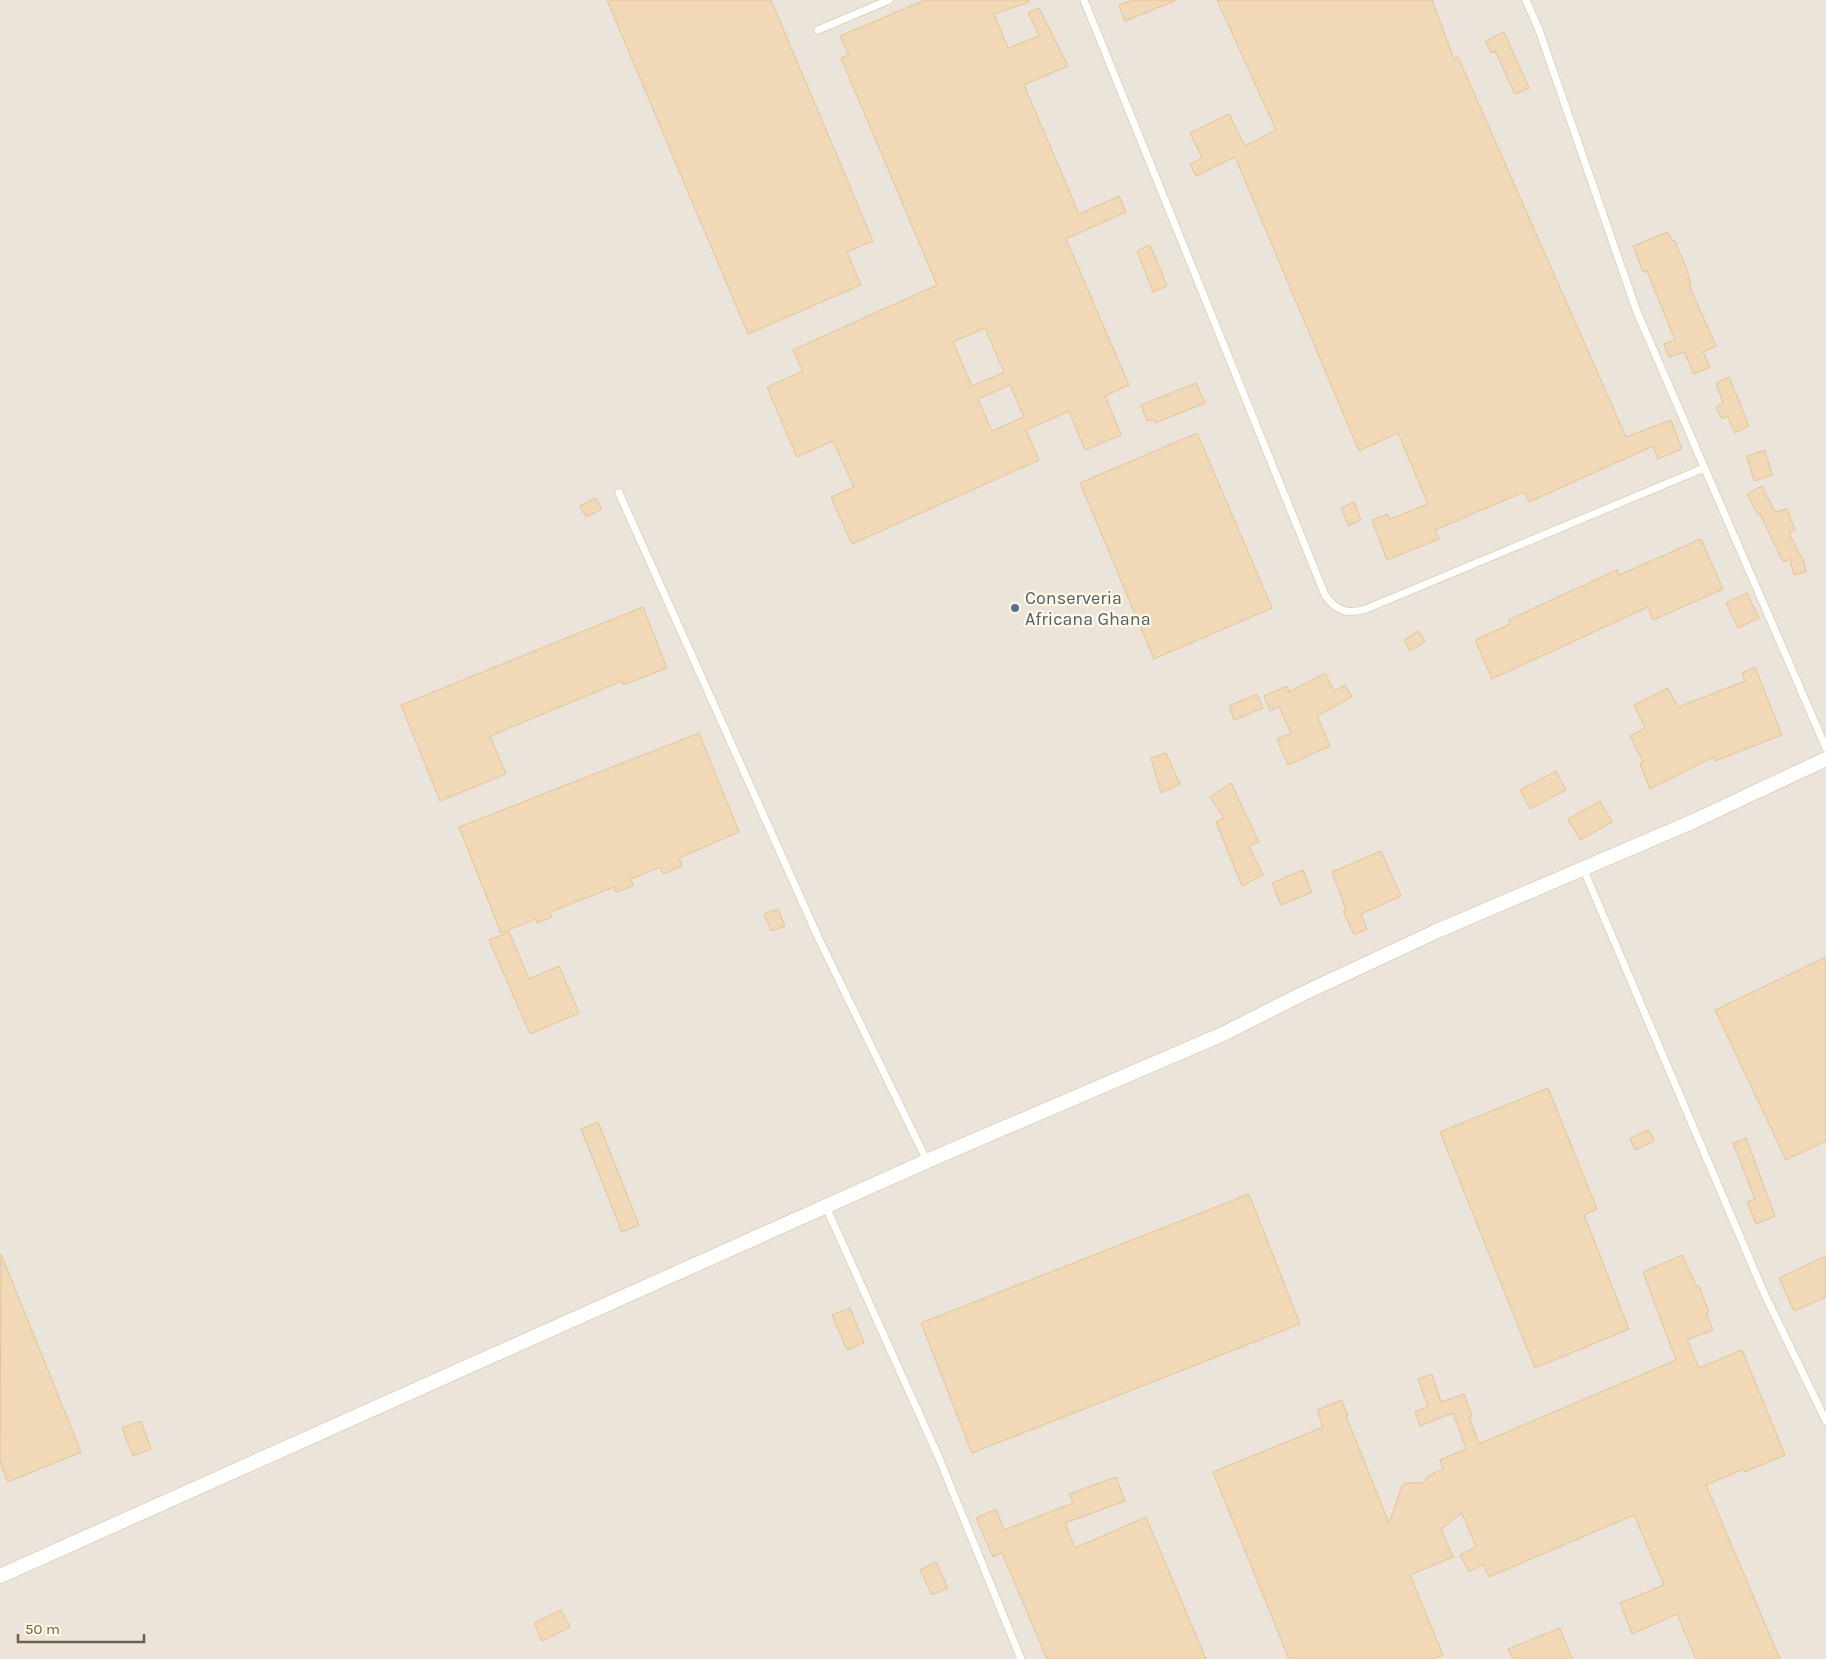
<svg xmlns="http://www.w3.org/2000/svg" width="1826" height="1659" font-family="Karla,sans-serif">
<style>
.industrial{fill:#eae4da}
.building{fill:#f1d8b6;stroke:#e4c296;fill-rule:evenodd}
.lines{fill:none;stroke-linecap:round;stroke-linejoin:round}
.service-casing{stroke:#e0d3bb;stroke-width:9}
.minor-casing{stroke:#e0d3bb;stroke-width:16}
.service{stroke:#fff;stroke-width:7}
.minor{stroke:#fff;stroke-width:14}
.service-dot{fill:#5c6f8a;stroke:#fff9e4;stroke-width:2}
.labels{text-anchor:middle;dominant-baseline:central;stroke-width:4.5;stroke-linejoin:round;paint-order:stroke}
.service-label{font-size:18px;fill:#4e5e75;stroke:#fff9e4;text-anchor:start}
</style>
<rect width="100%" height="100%" fill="#fcf6de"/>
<!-- industrial -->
<rect class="industrial" x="0" y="0" width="1826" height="1659"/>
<!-- building -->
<g class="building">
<path d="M 607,0 L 771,0 L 873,241 L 847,252 L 861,285 L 748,334 Z"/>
<path d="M 925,0 L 1029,0 L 1029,2 L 994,14 L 1008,48 L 1039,36 L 1028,13 L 1039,8 L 1068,66 L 1024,85 L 1079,214 L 1119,196 L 1126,212 L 1066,239 L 1129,385 L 1105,396 L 1121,435 L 1085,450 L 1069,411 L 1026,430 L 1039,460 L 852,544 L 831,497 L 854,487 L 833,441 L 797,457 L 767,387 L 803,371 L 793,350 L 937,285 L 841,58 L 849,55 L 840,36 ZM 985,328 L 1004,372 L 972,386 L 953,342 ZM 1010,385 L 1024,417 L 992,431 L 978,399 Z"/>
<path d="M 1133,0 L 1175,0 L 1175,1 L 1125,21 L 1119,5 Z"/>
<path d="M 1217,0 L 1432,0 L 1454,59 L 1458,57 L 1626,437 L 1671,420 L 1682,449 L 1658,459 L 1653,446 L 1529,502 L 1524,492 L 1435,530 L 1439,539 L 1387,560 L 1372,520 L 1388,514 L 1390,519 L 1428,504 L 1398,433 L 1359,451 L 1235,157 L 1196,176 L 1190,164 L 1202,158 L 1190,133 L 1229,114 L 1245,146 L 1276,130 Z"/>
<path d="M 1504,32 L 1529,88 L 1515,94 L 1495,51 L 1491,53 L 1485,41 Z"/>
<path d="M 1668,232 L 1672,241 L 1674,240 L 1686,267 L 1691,284 L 1689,285 L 1716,346 L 1703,352 L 1710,367 L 1694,374 L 1684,352 L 1669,357 L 1664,344 L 1675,340 L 1647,271 L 1643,272 L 1633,246 Z"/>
<path d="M 1150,245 L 1167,286 L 1153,292 L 1137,251 Z"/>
<path d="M 1729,377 L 1749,426 L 1735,433 L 1727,416 L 1722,419 L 1716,407 L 1723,403 L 1716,383 Z"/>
<path d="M 1196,383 L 1205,403 L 1155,423 L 1154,419 L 1147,421 L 1141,405 Z"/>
<path d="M 1197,433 L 1272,608 L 1154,659 L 1080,483 Z"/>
<path d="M 1765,450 L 1772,475 L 1754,481 L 1747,456 Z"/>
<path d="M 1762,486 L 1775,512 L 1787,509 L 1795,530 L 1789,533 L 1804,562 L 1806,572 L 1794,575 L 1790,559 L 1783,562 L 1760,514 L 1758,515 L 1747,494 Z"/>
<path d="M 596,498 L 602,509 L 586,517 L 580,506 Z"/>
<path d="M 1354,502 L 1361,520 L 1348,526 L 1341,508 Z"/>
<path d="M 1701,539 L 1723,589 L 1653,620 L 1648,607 L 1492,679 L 1475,640 L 1510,624 L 1508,620 L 1617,570 L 1619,575 Z"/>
<path d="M 1747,593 L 1759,618 L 1738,628 L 1726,603 Z"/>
<path d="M 643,607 L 667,668 L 623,685 L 622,681 L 490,736 L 506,774 L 440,801 L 401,705 Z"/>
<path d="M 1419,631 L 1425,642 L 1410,651 L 1404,640 Z"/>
<path d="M 1755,667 L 1782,735 L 1715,761 L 1713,757 L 1650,789 L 1640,764 L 1643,762 L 1630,736 L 1645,728 L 1634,705 L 1668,688 L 1678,707 L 1745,681 L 1742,673 Z"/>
<path d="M 1325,673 L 1334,691 L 1345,685 L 1352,697 L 1317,716 L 1330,746 L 1288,765 L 1277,739 L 1291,733 L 1279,707 L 1270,711 L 1264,696 L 1287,686 L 1289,692 Z"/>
<path d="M 1257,694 L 1263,708 L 1234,720 L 1229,706 Z"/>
<path d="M 699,733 L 739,832 L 679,858 L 682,866 L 663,874 L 660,867 L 631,879 L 633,886 L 616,892 L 614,887 L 550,912 L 552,917 L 537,923 L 536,919 L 501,933 L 459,827 Z"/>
<path d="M 1166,753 L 1180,784 L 1161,793 L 1151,758 Z"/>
<path d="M 1556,771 L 1566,790 L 1530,809 L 1520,790 Z"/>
<path d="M 1231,783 L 1259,842 L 1249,846 L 1263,875 L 1242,886 L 1216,822 L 1224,818 L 1210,797 Z"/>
<path d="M 1600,801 L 1612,822 L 1580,840 L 1568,819 Z"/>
<path d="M 1381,851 L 1401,896 L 1361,914 L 1367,929 L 1354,935 L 1343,911 L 1346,910 L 1332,872 Z"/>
<path d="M 1303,870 L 1312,892 L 1281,905 L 1272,883 Z"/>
<path d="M 778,909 L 785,926 L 771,931 L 764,914 Z"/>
<path d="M 509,932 L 529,979 L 559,966 L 579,1013 L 530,1034 L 489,940 Z"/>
<path d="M 1826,957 L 1826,1141 L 1786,1160 L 1715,1010 Z"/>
<path d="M 1548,1088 L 1597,1209 L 1584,1215 L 1629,1329 L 1535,1368 L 1440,1132 Z"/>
<path d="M 598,1122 L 639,1225 L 622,1232 L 581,1129 Z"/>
<path d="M 1649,1130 L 1654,1141 L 1635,1150 L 1630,1138 Z"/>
<path d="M 1746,1138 L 1775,1216 L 1756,1224 L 1747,1202 L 1755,1199 L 1733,1143 Z"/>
<path d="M 1249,1194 L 1300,1324 L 972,1453 L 921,1323 Z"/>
<path d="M 1,1254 L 81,1452 L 8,1482 L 0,1462 Z"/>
<path d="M 1682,1255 L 1697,1287 L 1699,1286 L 1709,1312 L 1706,1313 L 1713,1330 L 1687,1340 L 1699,1368 L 1742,1350 L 1785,1455 L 1745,1472 L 1744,1469 L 1706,1485 L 1780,1659 L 1696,1659 L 1677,1614 L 1632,1634 L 1620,1603 L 1664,1585 L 1634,1515 L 1489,1577 L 1483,1564 L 1469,1572 L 1460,1555 L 1476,1547 L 1462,1513 L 1441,1529 L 1453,1557 L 1410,1575 L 1443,1655 L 1434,1659 L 1289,1659 L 1213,1472 L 1323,1427 L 1317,1410 L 1341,1400 L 1348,1415 L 1346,1416 L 1389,1523 L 1402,1486 L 1405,1483 L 1423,1483 L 1428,1476 L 1443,1469 L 1440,1460 L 1466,1449 L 1453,1413 L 1420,1426 L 1415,1412 L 1428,1407 L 1418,1379 L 1432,1374 L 1441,1402 L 1464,1394 L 1472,1416 L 1469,1417 L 1479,1444 L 1676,1360 L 1643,1272 Z"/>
<path d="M 1826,1256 L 1826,1297 L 1794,1311 L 1779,1278 Z"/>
<path d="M 850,1308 L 864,1343 L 847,1350 L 832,1315 Z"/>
<path d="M 141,1421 L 151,1449 L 133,1456 L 122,1428 Z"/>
<path d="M 1116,1477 L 1125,1501 L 1065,1523 L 1075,1548 L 1146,1517 L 1206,1659 L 1047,1659 L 1002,1553 L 993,1557 L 976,1518 L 996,1509 L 1004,1530 L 1073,1503 L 1069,1494 Z"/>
<path d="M 936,1562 L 948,1588 L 932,1595 L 920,1570 Z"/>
<path d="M 561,1610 L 570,1627 L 542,1641 L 534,1623 Z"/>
<path d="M 1560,1628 L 1572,1659 L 1513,1659 L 1508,1649 Z"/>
</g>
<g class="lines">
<!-- service casing -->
<g class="service-casing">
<g id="service">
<path d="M 1084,0 L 1325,595 C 1336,611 1348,615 1366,609 L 1704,468"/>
<path d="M 1526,0 L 1539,30 L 1637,312 L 1826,748"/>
<path d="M 818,30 L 889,0"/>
<path d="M 619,493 L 819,939 L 927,1161"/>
<path d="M 1583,868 L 1764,1293 L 1826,1421"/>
<path d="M 826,1207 L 939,1458 L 1021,1659"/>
</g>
</g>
<!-- minor casing -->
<g class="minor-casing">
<path id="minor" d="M 0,1576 L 927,1161 L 1223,1034 L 1302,994 L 1437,931 L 1694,821 L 1826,759"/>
</g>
<!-- service -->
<use href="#service" class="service"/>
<!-- minor -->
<use href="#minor" class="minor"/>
</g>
<!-- markers -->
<circle class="service-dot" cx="1015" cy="608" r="5"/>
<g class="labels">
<!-- service labels -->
<g class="service-label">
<text x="1025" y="598">Conserveria<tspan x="1025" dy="21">Africana Ghana</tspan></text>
</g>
</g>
<!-- scale -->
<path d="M18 1634v8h126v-8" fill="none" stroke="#725e47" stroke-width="2.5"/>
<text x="25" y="1634" font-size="15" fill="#725e47" stroke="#fff9e4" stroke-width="4" paint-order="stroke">50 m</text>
</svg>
